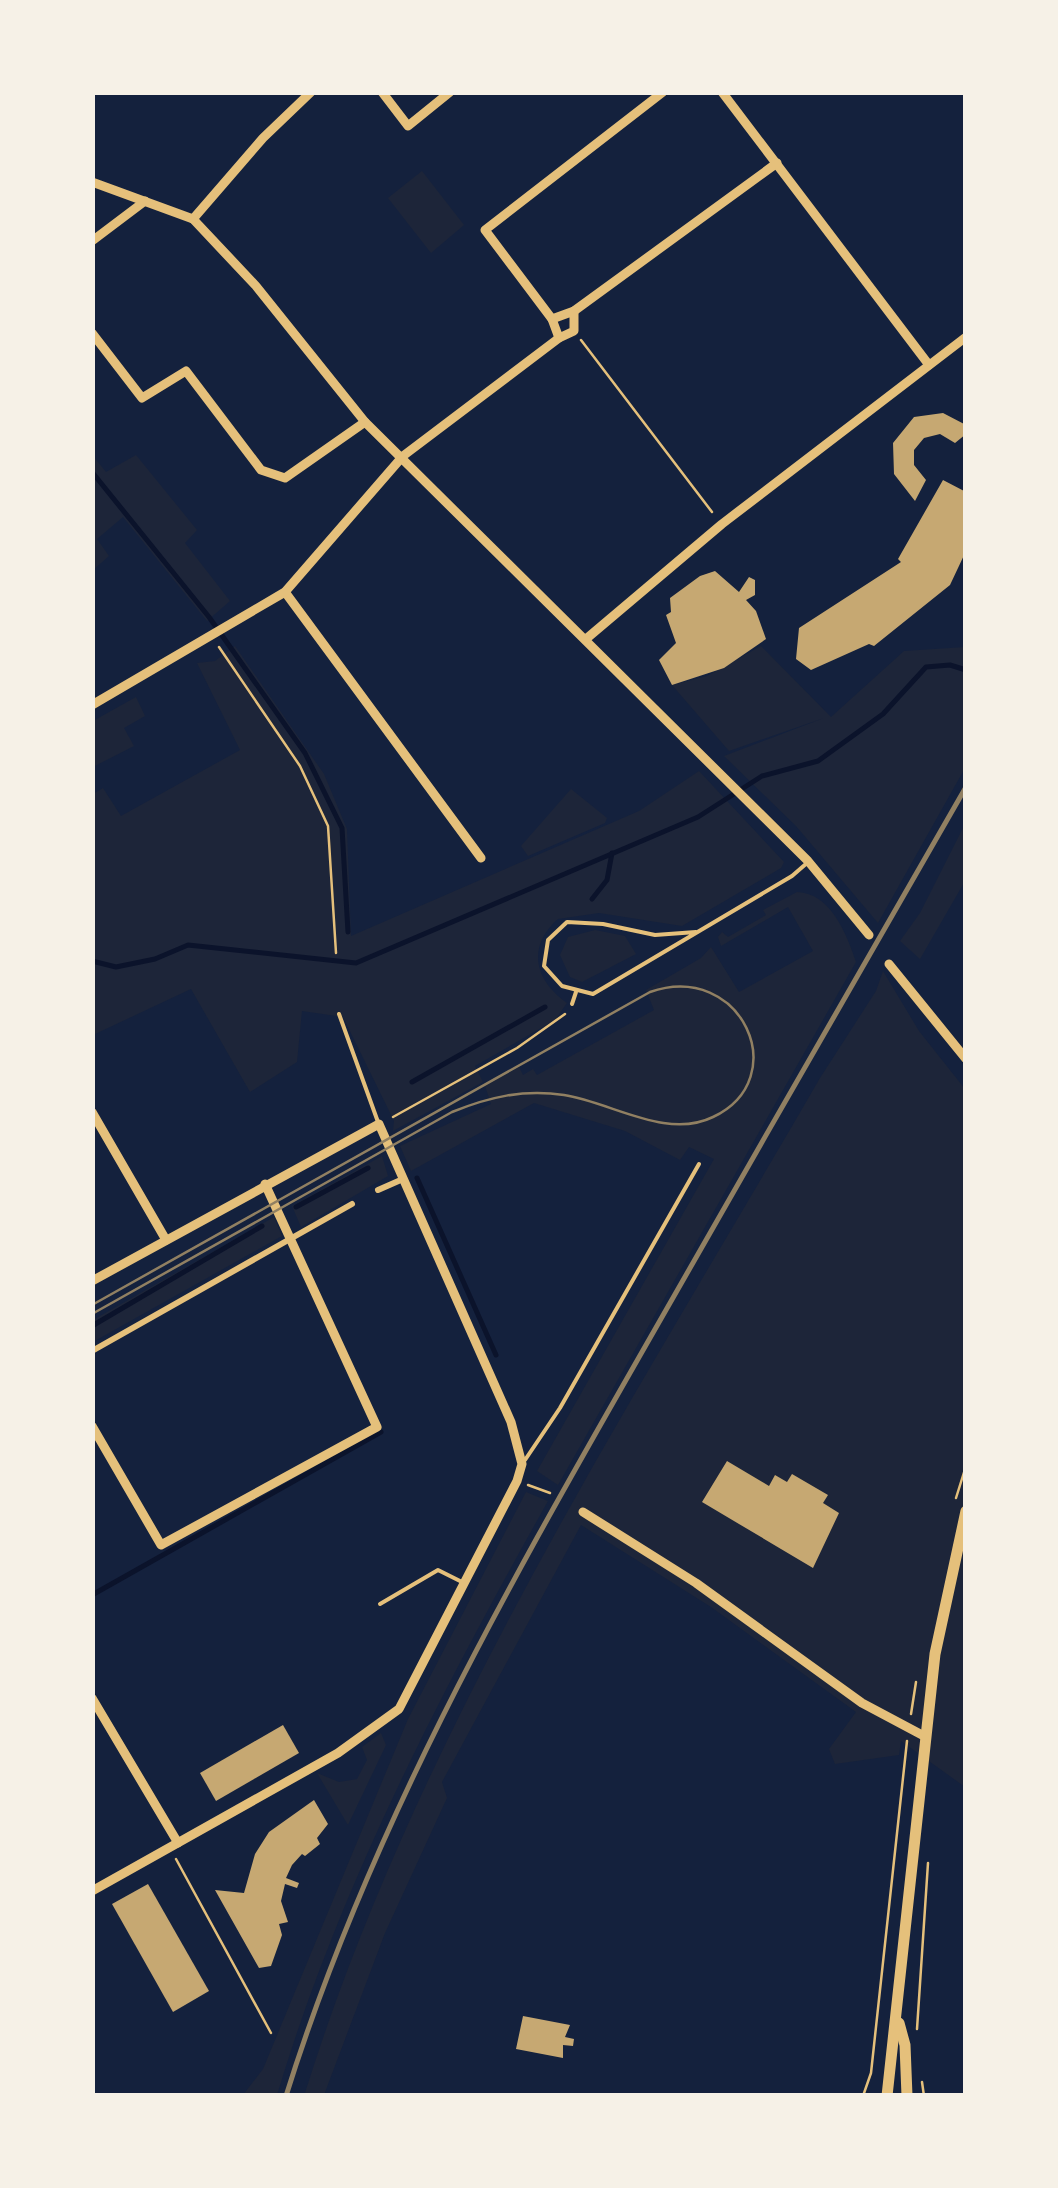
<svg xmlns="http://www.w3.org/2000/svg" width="1058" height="2188" font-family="Commissioner,sans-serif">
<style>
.green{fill:#1d2539}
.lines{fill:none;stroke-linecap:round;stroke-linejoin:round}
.stream{stroke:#0b132b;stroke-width:5}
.building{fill:#c6a872}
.path{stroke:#e5c07b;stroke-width:2.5}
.service{stroke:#e5c07b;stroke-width:4}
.pedestrian{stroke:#e5c07b;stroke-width:6}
.minor{stroke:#e5c07b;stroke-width:9}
.tertiary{stroke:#e5c07b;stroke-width:11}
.tram{stroke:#918062;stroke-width:2.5}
.rail{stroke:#918062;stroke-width:5}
</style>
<rect width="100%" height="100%" fill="#14213d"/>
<!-- green -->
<g class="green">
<path d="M 422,171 L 464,225 L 431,253 L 388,198 Z"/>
<path d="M 136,455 L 197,530 L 185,543 L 230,601 L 207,621 L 123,517 L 97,539 L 109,556 L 93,570 L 93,456 L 106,472 Z"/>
<path d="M 235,646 L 324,774 L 347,829 L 351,936 L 639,811 L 699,771 L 784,862 L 781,868 L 682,926 L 599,913 L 558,919 C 526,947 535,981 567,1003 L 555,1020 L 475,1066 L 483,1082 L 393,1131 L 394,1121 L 343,1017 L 302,1011 L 297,1062 L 250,1092 L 191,989 L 93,1035 L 93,794 L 103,788 L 121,816 L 240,750 L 197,663 L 215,661 Z"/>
<path d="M 761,646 L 831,717 L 904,651 L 965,647 L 965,768 L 878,923 L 796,826 L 724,756 L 824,718 L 729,751 L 672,685 L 707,676 Z"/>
<path d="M 136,697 L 145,716 L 124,728 L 134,746 L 93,767 L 93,721 Z"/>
<path d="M 571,789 L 607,818 L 605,823 L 528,856 L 521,846 Z"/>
<path d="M 965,824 L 965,881 L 920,959 L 900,941 L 920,913 Z"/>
<path d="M 797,892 C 831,893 847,935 856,962 L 558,1485 L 537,1471 L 714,1159 L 689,1147 L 680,1160 L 625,1131 L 534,1103 L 411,1171 L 400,1146 L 491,1104 L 485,1086 L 519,1067 L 523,1075 L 533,1069 L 537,1075 L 654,1010 L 646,990 L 701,958 L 711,947 L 739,992 L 813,951 L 788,907 L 721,946 L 718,937 L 722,932 L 728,937 L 766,915 L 763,910 Z"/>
<path d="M 595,930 L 625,936 L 636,954 L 582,982 L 570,977 L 560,955 L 568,937 Z"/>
<path d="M 883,971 L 919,1031 L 965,1089 L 965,1787 L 901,1741 L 899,1755 L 835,1764 L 829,1749 L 856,1712 L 711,1607 L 581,1525 L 442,1782 L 447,1798 L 385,1933 L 324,2095 L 304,2096 C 418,1730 630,1407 820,1078 L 876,991 Z"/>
<path d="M 382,1156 L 388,1176 L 301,1227 L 292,1206 Z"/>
<path d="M 274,1217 L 282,1236 L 93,1342 L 93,1320 Z"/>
<path d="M 526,1492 L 548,1501 C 441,1692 340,1885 277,2095 L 243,2095 L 263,2069 L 408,1719 Z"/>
<path d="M 381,1733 L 386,1745 L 348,1825 L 317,1773 L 339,1782 L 357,1779 L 367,1760 L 362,1747 Z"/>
</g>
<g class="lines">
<!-- stream -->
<g class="stream">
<path d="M 92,472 L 209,617 L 305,753 L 342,828 L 348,932"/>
<path d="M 592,899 L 607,880 L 612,853"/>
<path d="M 92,961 L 116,967 L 155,959 L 188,945 L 356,963 L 698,817 L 762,776 L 818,761 L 883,714 L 926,667 L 950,665 L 966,670"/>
<path d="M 412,1082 L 545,1007"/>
<path d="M 417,1178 L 496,1355"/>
<path d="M 296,1207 L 368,1168"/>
<path d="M 92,1326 L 262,1226"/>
<path d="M 92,1595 L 381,1432"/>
</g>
</g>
<!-- building -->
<g class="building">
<path d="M 943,413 L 966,425 L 966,434 L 955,443 L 940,434 L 924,438 L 914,450 L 914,465 L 926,480 L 915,501 L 894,474 L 893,443 L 914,417 Z"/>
<path d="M 943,480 L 966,492 L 966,551 L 950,585 L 874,646 L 869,644 L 811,670 L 796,659 L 799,628 L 901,562 L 898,559 Z"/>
<path d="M 715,571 L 739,592 L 749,577 L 755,580 L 755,595 L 746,600 L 756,611 L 766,639 L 724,668 L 672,685 L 659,660 L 676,643 L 666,615 L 671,612 L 670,598 L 700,576 Z"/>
<path d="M 727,1461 L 769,1486 L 775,1475 L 787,1482 L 792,1474 L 828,1495 L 823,1503 L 839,1513 L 813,1568 L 702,1502 Z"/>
<path d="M 283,1725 L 299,1753 L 216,1801 L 200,1773 Z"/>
<path d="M 314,1800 L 328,1824 L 317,1838 L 320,1844 L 305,1856 L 302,1854 L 292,1865 L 286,1878 L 299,1883 L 297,1888 L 285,1884 L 281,1901 L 288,1922 L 279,1924 L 282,1935 L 271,1966 L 259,1968 L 215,1890 L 244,1893 L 255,1854 L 269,1832 Z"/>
<path d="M 148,1884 L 209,1991 L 173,2012 L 112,1904 Z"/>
<path d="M 523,2016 L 570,2025 L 565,2037 L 574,2039 L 573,2046 L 563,2045 L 563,2058 L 516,2049 Z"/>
</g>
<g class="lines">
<!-- path -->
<g class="path">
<path d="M 581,340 L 712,512"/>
<path d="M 219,647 L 300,766 L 328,826 L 336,953"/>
<path d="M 393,1117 L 517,1048 L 565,1014"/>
<path d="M 528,1485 L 550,1493"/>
<path d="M 956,1498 L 966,1466"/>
<path d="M 911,1714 L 916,1682"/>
<path d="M 176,1859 L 271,2033"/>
<path d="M 917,2029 L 928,1863"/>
<path d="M 922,2082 L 924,2096"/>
<path d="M 863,2096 L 871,2073 L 907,1741"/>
</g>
<!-- service -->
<g class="service">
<path d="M 696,932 L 655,935 L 603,924 L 567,922 L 548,940 L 544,966 L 562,986 L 593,994 L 792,876 L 807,863"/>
<path d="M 572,1004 L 576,992"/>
<path d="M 339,1014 L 378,1122"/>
<path d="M 525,1460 L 560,1408 L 699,1164"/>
<path d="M 380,1604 L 438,1570 L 464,1583"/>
</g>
<!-- pedestrian -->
<g class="pedestrian">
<path d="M 378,1190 L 403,1179"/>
<path d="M 92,1351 L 352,1204"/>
</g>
<!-- minor -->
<g class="minor">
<path d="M 382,92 L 408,126 L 450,92"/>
<path d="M 722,92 L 929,365"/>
<path d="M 92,182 L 193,219 L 256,286 L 365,422 L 808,861 L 869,935"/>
<path d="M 193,219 L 263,138 L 311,92"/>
<path d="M 92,241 L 145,201"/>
<path d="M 574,311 L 777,163"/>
<path d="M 574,311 L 574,331 L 559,338 L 552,319 Z"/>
<path d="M 552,319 L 485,230 L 663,92"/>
<path d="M 92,333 L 142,398 L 186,371 L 261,470 L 285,478 L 365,422"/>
<path d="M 285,592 L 481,858"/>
<path d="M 586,639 L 722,524 L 966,337"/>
<path d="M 92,705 L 285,592 L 403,456 L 559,338"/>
<path d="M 889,964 L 966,1059"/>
<path d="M 92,1112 L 166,1240"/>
<path d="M 92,1281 L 379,1124 L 511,1422 L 522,1464 L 517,1481 L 399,1709 L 338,1753 L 92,1891"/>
<path d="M 92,1426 L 161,1545 L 377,1427 L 265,1184"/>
<path d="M 583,1512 L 696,1583 L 862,1703 L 924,1736"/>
<path d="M 92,1698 L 178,1843"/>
</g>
<!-- tertiary -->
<g class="tertiary">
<path d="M 899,2023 L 905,2045 L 907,2096"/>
<path d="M 887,2096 L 935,1654 L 966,1511"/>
</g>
<!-- tram -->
<path class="tram" d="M 92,1305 L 650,992 C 741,960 795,1078 713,1117 C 666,1140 611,1102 564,1095 C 523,1089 489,1097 452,1112 L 92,1314"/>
<!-- rail -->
<path class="rail" d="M 286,2096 C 368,1833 502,1597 638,1359 C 747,1168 856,978 966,787"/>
</g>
<!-- border -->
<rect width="1058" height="2188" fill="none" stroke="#f6f1e7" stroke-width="190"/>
</svg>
